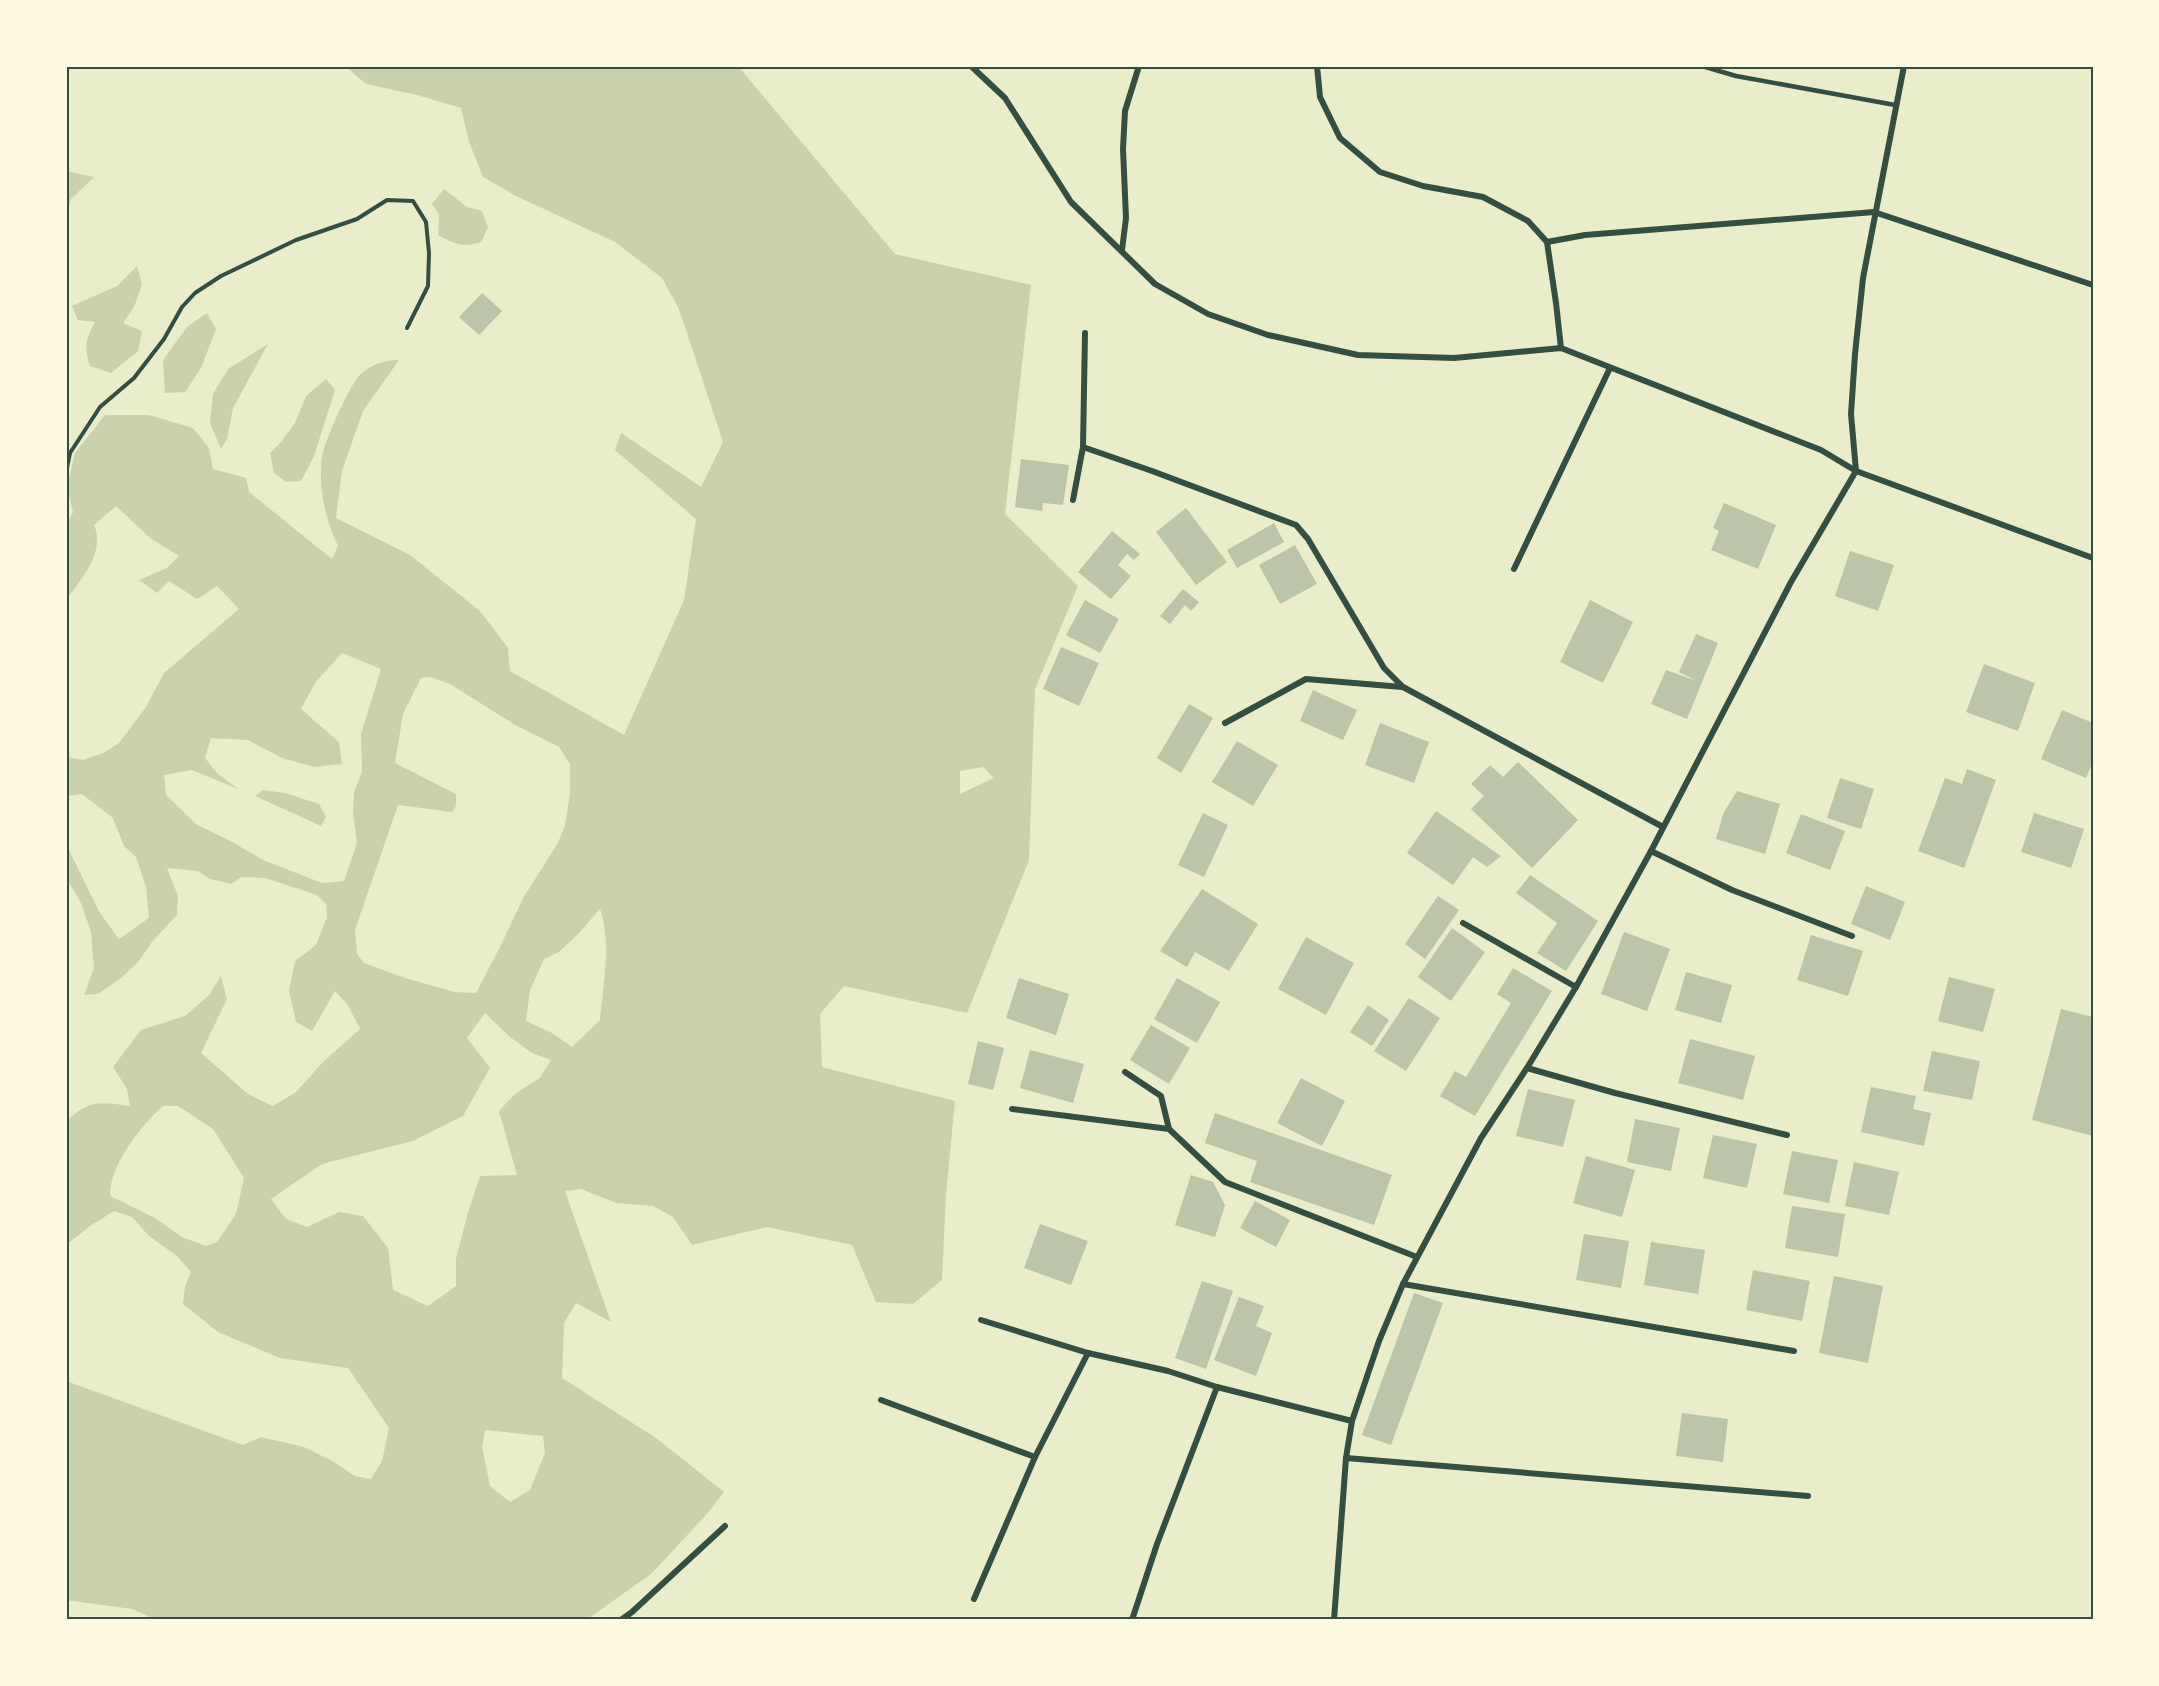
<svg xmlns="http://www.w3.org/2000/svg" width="2159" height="1686" font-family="Raleway,sans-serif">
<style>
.green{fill:#cad2ad;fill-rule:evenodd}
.building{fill:#bcc5a7}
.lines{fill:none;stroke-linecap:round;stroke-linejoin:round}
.path{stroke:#344e41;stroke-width:4}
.service{stroke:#344e41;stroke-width:4.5}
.minor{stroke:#344e41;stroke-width:6}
.neatline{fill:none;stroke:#344e41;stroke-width:2}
</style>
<rect width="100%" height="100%" fill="#e9edc9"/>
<!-- green -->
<g class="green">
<path d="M 345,66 L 738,66 L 895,254 L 1031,285 L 1005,514 L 1078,586 L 1035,689 L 1029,860 L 967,1013 L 844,986 L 820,1014 L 822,1067 L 955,1101 L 946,1195 L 942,1280 L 913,1304 L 876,1302 L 852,1245 L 767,1227 L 692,1245 L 673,1217 L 653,1206 L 616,1203 L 581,1189 L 565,1191 L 611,1322 L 576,1303 L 564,1323 L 562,1378 L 656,1438 L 724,1492 L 707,1514 L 651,1574 L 586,1620 L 157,1620 L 132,1609 L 66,1600 L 66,1381 L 243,1445 L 261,1437 L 304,1447 L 334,1462 L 355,1476 L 371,1479 L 382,1461 L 389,1428 L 348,1368 L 280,1358 L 218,1332 L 183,1304 L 185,1287 L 191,1272 L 177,1256 L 149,1236 L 132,1217 L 114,1211 L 90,1226 L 66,1245 L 66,1122 C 88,1099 101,1102 130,1106 L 127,1089 L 113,1067 L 141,1030 L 185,1016 L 210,994 L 221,976 L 227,999 L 201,1053 L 248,1094 L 273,1106 L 296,1092 L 323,1062 L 360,1029 L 348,1005 L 335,991 L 312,1031 L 296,1022 L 289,991 L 295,961 L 316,945 L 327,917 L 326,904 L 317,895 L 265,878 L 242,877 L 231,884 L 210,879 L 198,871 L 167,868 L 178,896 L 177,915 L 152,942 L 138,962 L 121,978 L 98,994 L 84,995 L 94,968 L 91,932 L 81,903 L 66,877 L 66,844 L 100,913 L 119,939 L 149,918 L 146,887 L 136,857 L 124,846 L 113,818 L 82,794 L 66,796 L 66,757 L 83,760 L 103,753 L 119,743 L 146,707 L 164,673 L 239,609 L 217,586 L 197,599 L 169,581 L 157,593 L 139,580 L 167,568 L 179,556 L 150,538 L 116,506 L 94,525 C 106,551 81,580 66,600 L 66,525 L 73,512 L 67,488 L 75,453 L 105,415 L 149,415 L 193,428 L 209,448 L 213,469 L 246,478 L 249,492 L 332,559 L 338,546 C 325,519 318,487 322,457 C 325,440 348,389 358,377 C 369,365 384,360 399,360 L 363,411 L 342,471 L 336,518 L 410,555 L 480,611 L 508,648 L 510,671 L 624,735 L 684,600 L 696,519 L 615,450 L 621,433 L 701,487 L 723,442 L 679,309 L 662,278 L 615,242 L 516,196 L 483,177 L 469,142 L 461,108 L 417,95 L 366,84 ZM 342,653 L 381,669 L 361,734 L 362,772 L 354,792 L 353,814 L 357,843 L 344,881 L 322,883 L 263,860 L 227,839 L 197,825 L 166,795 L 164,775 L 192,770 L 238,789 L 217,773 L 205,758 L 211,738 L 248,740 L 282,758 L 314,767 L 342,764 L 339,742 L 301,709 L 315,683 ZM 431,677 L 450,684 L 515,725 L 559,747 L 570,764 L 570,794 L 565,825 L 558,843 L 523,898 L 500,947 L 476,993 L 455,992 L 405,978 L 364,963 L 357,954 L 355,930 L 398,805 L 452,812 L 456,806 L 456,794 L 395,763 L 403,714 L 421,678 ZM 983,767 L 994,778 L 960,794 L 960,771 ZM 600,909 C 612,944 603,984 600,1020 L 572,1047 L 552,1033 L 526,1021 L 530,990 L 544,959 L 559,952 L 578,934 ZM 485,1013 L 510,1037 L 532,1053 L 551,1060 L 540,1078 L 516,1093 L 499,1111 L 517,1175 L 480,1176 L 467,1216 L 456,1259 L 456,1286 L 428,1306 L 393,1290 L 388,1248 L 363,1216 L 339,1212 L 307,1227 L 286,1219 L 271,1199 L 322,1164 L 413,1141 L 463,1116 L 490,1068 L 467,1038 ZM 163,1106 L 178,1106 L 213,1129 L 244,1178 L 236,1214 L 217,1242 L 206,1246 L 182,1237 L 155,1218 L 110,1196 C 110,1164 140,1127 163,1106 ZM 485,1430 L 543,1436 L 545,1453 L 530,1490 L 510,1502 L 490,1486 L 482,1447 Z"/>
<path d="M 66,171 L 94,177 L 71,199 L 66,215 Z"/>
<path d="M 444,189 L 467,207 L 482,211 L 488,227 L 481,242 C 464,248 454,244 438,235 L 439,214 L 432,204 Z"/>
<path d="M 137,266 L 142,285 L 134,307 L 123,323 L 142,331 L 138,351 L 111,373 L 90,366 C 84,346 85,341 95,322 L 78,320 L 72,306 L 117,286 Z"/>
<path d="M 207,313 L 216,329 L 201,368 L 185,392 L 165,393 L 163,360 L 187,327 Z"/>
<path d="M 268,344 L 233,408 L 227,439 L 221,449 L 210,423 L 213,394 L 228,369 Z"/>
<path d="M 326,379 L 335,390 L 314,456 L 301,481 L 286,482 L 274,473 L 270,453 L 282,441 L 295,423 L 306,396 Z"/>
<path d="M 263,790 L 285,793 L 319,804 L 326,817 L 321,826 L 255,796 Z"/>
</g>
<!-- building -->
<g class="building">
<path d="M 482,293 L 502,311 L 479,335 L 459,317 Z"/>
<path d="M 1021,459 L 1069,465 L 1063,505 L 1043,503 L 1042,511 L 1015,507 Z"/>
<path d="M 1724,503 L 1776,525 L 1758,569 L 1711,550 L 1719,531 L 1713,528 Z"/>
<path d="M 1186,508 L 1227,562 L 1196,585 L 1156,532 Z"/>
<path d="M 1274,523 L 1284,542 L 1237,568 L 1227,550 Z"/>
<path d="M 1112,531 L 1140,554 L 1134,560 L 1127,554 L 1118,565 L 1131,576 L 1111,599 L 1078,572 Z"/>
<path d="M 1295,545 L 1317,584 L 1280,604 L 1259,565 Z"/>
<path d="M 1850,551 L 1894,565 L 1878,611 L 1835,596 Z"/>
<path d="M 1183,589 L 1199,602 L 1191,611 L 1185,605 L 1170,624 L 1160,616 Z"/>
<path d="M 1085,600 L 1119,619 L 1100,653 L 1066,635 Z"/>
<path d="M 1590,600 L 1633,622 L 1603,683 L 1560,662 Z"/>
<path d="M 1696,634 L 1718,643 L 1687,719 L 1651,704 L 1666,670 L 1697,681 L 1679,672 Z"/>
<path d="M 1061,647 L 1099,663 L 1079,706 L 1043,689 Z"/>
<path d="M 1984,664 L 2035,683 L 2018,731 L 1966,712 Z"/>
<path d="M 1313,690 L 1357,710 L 1343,740 L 1300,721 Z"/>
<path d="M 1189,704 L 1213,718 L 1181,773 L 1157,758 Z"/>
<path d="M 2062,710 L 2093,723 L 2093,761 L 2086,778 L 2041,759 Z"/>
<path d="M 1380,723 L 1429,742 L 1414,783 L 1365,765 Z"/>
<path d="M 1237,741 L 1278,765 L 1253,806 L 1212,782 Z"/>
<path d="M 1518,762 L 1578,820 L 1532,868 L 1471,809 L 1484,796 L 1471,784 L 1490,765 L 1503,777 Z"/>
<path d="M 1967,769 L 1996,780 L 1964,868 L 1918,851 L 1945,778 L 1962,784 Z"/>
<path d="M 1840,778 L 1874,789 L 1861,829 L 1827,818 Z"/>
<path d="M 1737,791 L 1780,804 L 1765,854 L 1716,839 L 1723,814 Z"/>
<path d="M 1436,811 L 1501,856 L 1487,867 L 1473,857 L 1453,885 L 1407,853 Z"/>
<path d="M 1203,813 L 1228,825 L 1204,877 L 1178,865 Z"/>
<path d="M 2034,813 L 2084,829 L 2071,868 L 2021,852 Z"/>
<path d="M 1801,814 L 1845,831 L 1830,870 L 1786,853 Z"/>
<path d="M 1530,875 L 1598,921 L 1566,971 L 1537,953 L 1557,923 L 1516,893 Z"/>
<path d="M 1866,886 L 1905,902 L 1890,940 L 1851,924 Z"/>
<path d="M 1202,889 L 1258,924 L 1229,971 L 1195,952 L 1187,967 L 1160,951 Z"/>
<path d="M 1438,896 L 1459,910 L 1425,959 L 1405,944 Z"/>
<path d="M 1452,928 L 1485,952 L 1451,1001 L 1418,977 Z"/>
<path d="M 1624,932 L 1670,949 L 1647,1011 L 1601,994 Z"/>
<path d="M 1811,935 L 1863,951 L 1848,996 L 1797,980 Z"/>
<path d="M 1306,937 L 1354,963 L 1326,1015 L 1278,989 Z"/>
<path d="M 1513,968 L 1552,991 L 1475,1116 L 1440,1096 L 1455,1071 L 1466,1077 L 1511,1003 L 1497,994 Z"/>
<path d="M 1686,972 L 1732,985 L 1721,1023 L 1675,1010 Z"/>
<path d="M 1949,977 L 1995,989 L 1983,1032 L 1938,1021 Z"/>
<path d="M 1019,978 L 1069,994 L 1056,1035 L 1006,1018 Z"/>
<path d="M 1177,978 L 1220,1002 L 1197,1043 L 1154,1019 Z"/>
<path d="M 1409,998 L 1440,1018 L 1406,1071 L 1374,1051 Z"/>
<path d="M 1368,1005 L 1389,1020 L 1372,1046 L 1350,1032 Z"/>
<path d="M 2061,1009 L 2093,1017 L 2093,1136 L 2032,1120 Z"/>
<path d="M 1151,1025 L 1190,1048 L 1169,1084 L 1130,1060 Z"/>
<path d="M 1690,1039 L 1755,1056 L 1743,1100 L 1678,1083 Z"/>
<path d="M 978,1041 L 1004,1048 L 993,1090 L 968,1084 Z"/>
<path d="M 1030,1050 L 1084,1064 L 1073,1103 L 1020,1088 Z"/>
<path d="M 1932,1051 L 1980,1061 L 1972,1100 L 1923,1091 Z"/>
<path d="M 1301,1078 L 1345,1101 L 1322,1146 L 1277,1123 Z"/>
<path d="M 1871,1087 L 1916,1096 L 1913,1109 L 1931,1113 L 1924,1146 L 1861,1132 Z"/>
<path d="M 1528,1089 L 1575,1100 L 1563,1147 L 1516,1136 Z"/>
<path d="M 1215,1113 L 1392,1175 L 1374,1225 L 1250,1182 L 1257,1161 L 1205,1143 Z"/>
<path d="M 1635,1119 L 1680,1128 L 1671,1171 L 1627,1162 Z"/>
<path d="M 1713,1135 L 1757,1144 L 1747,1188 L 1703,1178 Z"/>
<path d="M 1792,1151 L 1838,1160 L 1829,1203 L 1783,1194 Z"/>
<path d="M 1586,1156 L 1635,1170 L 1622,1217 L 1573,1203 Z"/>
<path d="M 1854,1162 L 1899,1172 L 1889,1215 L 1845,1206 Z"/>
<path d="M 1191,1175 L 1213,1182 L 1225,1205 L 1215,1237 L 1175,1225 Z"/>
<path d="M 1255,1201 L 1290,1220 L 1276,1247 L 1240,1228 Z"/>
<path d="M 1792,1206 L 1845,1214 L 1838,1257 L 1785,1248 Z"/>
<path d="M 1040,1224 L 1088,1241 L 1071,1285 L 1024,1268 Z"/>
<path d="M 1584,1234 L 1629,1241 L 1621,1288 L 1576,1280 Z"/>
<path d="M 1651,1242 L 1705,1250 L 1698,1294 L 1644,1285 Z"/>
<path d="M 1753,1270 L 1810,1281 L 1802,1321 L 1746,1310 Z"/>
<path d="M 1834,1276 L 1883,1286 L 1868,1363 L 1819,1353 Z"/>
<path d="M 1202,1281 L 1233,1291 L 1206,1369 L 1175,1358 Z"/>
<path d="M 1414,1293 L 1443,1303 L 1391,1445 L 1362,1435 Z"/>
<path d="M 1239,1297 L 1264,1306 L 1256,1326 L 1272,1333 L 1256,1376 L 1214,1360 Z"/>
<path d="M 1682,1413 L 1728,1419 L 1723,1462 L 1676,1456 Z"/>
</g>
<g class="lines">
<!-- path -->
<path class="path" d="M 66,472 L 70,453 L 100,407 L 134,378 L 164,339 L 182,307 L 195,293 L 221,276 L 296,240 L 357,219 L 387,200 L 413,201 L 426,222 L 429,253 L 428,286 L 407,328"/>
<!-- service -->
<path class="service" d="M 1702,66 L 1736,76 L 1895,105"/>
<!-- minor -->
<g class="minor">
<path d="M 971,66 L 1005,98 L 1071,202 L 1155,284 L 1208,314 L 1268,335 L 1358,355 L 1454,358 L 1561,348 L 1821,450 L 1856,471 L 2093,558"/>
<path d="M 1317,66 L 1320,97 L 1340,138 L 1380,172 L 1423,186 L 1483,197 L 1528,221 L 1547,242 L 1556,303 L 1561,348"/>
<path d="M 1547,242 L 1585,235 L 1874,212 L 2093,285"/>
<path d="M 1122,250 L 1126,218 L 1123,149 L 1125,111 L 1139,66"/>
<path d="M 1083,447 L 1152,471 L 1296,525 L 1308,539 L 1384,668 L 1403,687 L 1663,827"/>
<path d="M 1073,500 L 1083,447 L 1085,333"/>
<path d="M 1514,569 L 1610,368"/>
<path d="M 1225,723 L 1306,679 L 1402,687"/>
<path d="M 1651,851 L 1732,890 L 1852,936"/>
<path d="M 1463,923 L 1576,987"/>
<path d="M 1527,1068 L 1615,1093 L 1787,1135"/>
<path d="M 1125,1072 L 1161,1096 L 1169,1129"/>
<path d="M 1012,1109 L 1169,1129 L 1225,1182 L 1417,1257"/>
<path d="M 1403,1284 L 1794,1351"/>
<path d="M 981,1320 L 1088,1353 L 1168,1371 L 1217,1387 L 1352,1421"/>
<path d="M 881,1400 L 1035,1457"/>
<path d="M 1346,1458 L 1808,1496"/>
<path d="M 974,1599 L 1035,1457 L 1088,1353"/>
<path d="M 621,1620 L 632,1612 L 725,1526"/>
<path d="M 1132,1620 L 1157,1544 L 1217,1387"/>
<path d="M 1334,1620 L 1346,1458 L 1352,1421 L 1379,1341 L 1403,1284 L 1481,1138 L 1527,1068 L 1576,987 L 1651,851 L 1791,582 L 1856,471 L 1851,414 L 1855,354 L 1863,278 L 1904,66"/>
</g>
</g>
<!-- border -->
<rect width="2159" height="1686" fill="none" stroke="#fefae0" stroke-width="135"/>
<rect x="68" y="68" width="2024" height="1550" class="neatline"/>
</svg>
